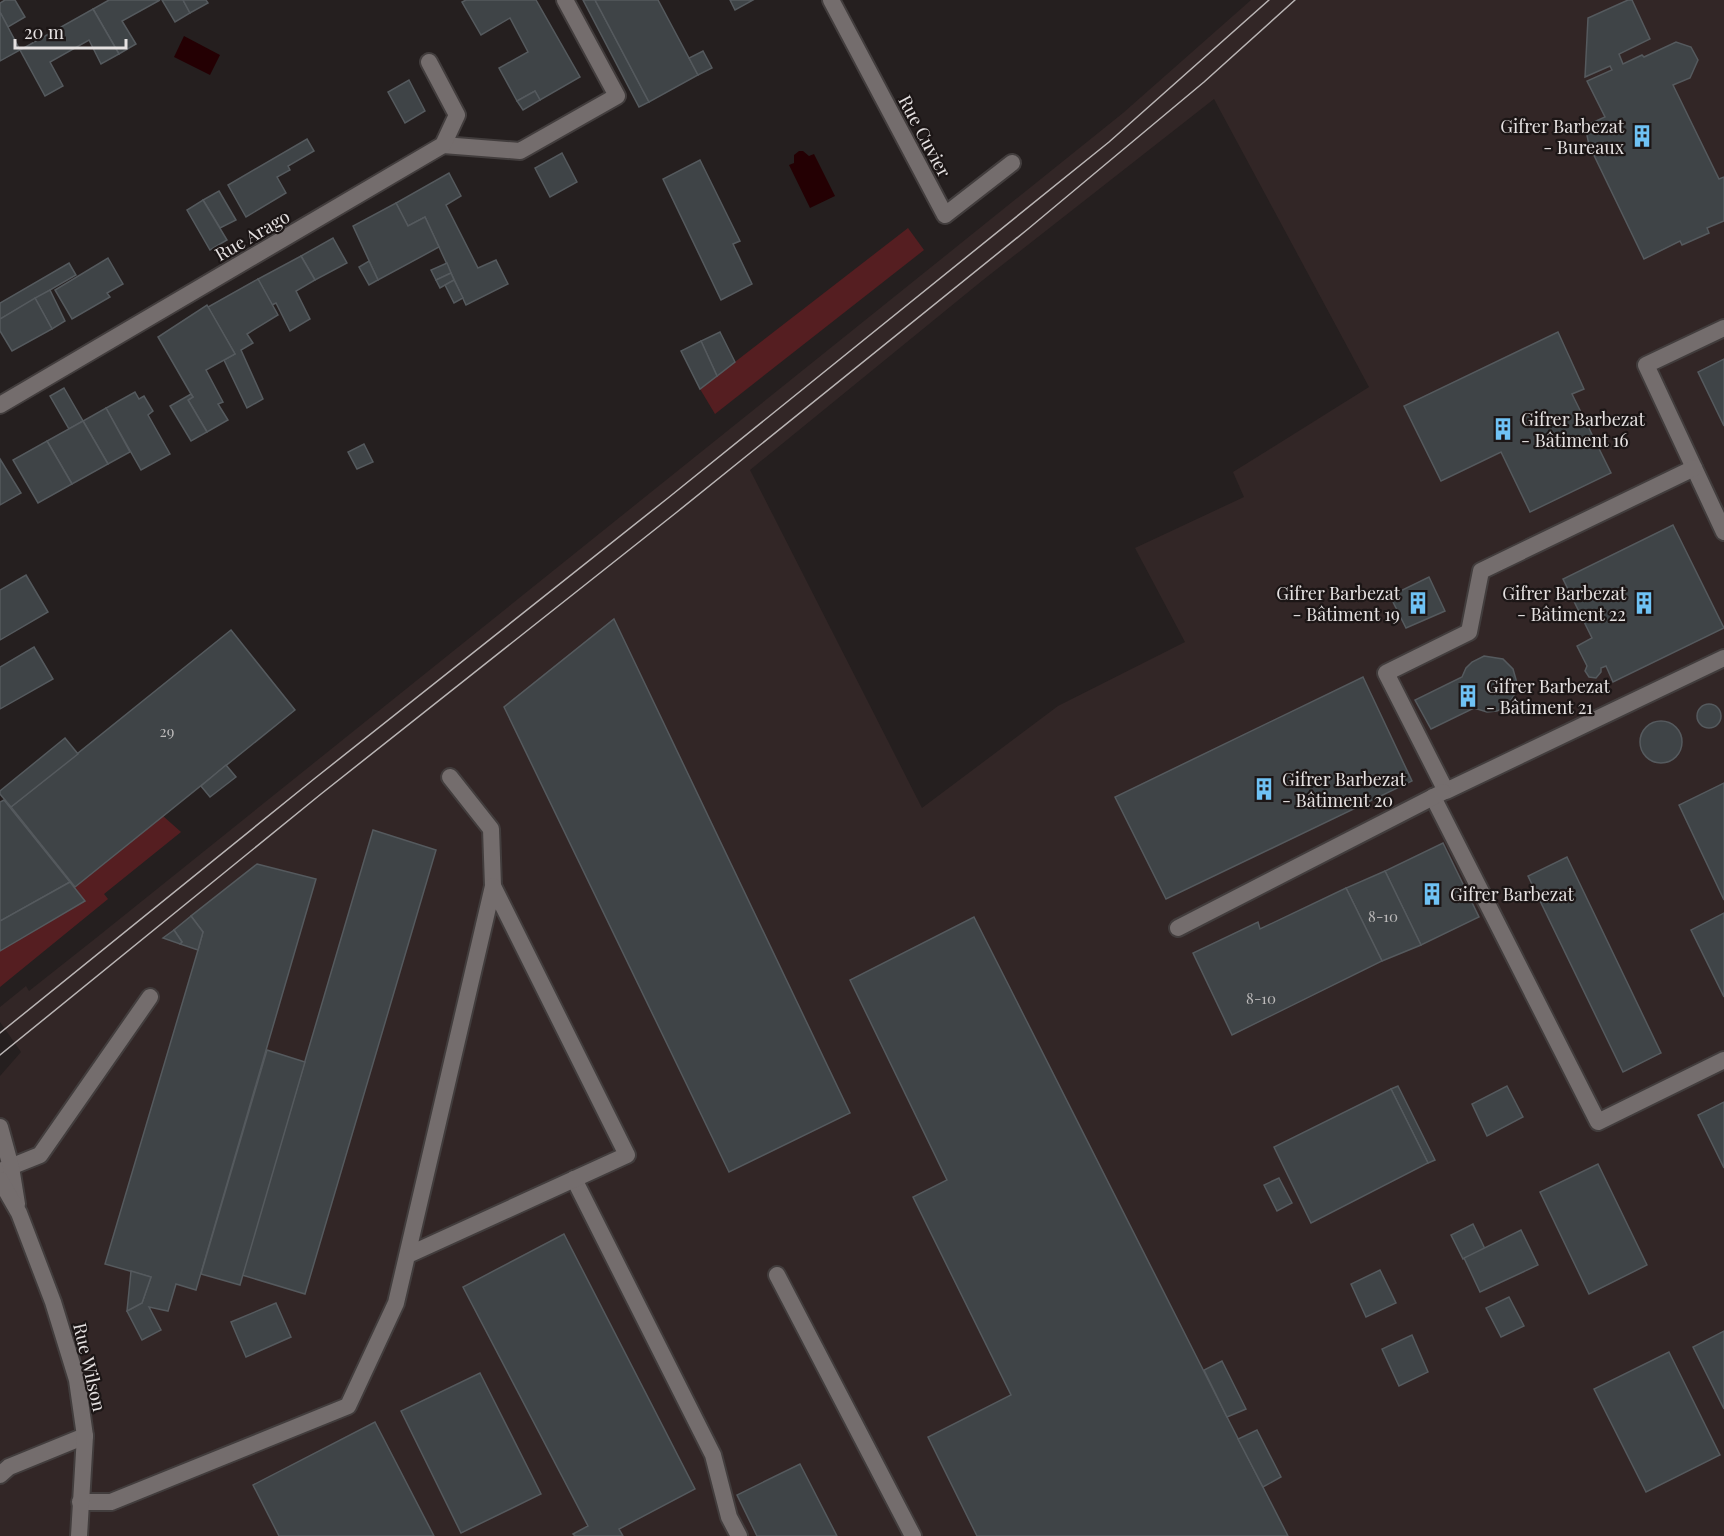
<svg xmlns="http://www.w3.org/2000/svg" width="1724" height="1536" font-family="'Playfair Display',serif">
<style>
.built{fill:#322626;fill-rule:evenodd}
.green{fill:#551e21}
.water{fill:#240003}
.building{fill:#3f4447;stroke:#555a5e;stroke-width:1.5}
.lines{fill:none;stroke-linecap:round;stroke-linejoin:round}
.service-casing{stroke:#423d3d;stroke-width:20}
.minor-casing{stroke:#423d3d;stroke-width:20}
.service{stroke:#746d6d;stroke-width:16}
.minor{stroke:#746d6d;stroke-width:16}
.tram{stroke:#bab5b5;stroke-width:1.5}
.labels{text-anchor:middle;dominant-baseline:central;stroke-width:4.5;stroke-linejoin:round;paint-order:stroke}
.number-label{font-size:15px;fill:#bcbaba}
.poi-label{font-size:18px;fill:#e5e1e1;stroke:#1c1616;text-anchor:start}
.street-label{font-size:18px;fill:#e5e1e1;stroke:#1c1616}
</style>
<rect width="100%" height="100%" fill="#251f1f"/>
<!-- built -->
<path class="built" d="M 1251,0 L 1724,0 L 1724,1536 L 0,1536 L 0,1076 L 21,1052 L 0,1022 L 0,1007 L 26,986 L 29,991 L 96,938 L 1123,113 ZM 1214,99 L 1369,387 L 1233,472 L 1244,497 L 1135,548 L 1185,642 L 1058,706 L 922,808 L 750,470 L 983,280 Z"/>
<!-- green -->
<g class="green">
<path d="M 908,228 L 924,250 L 715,414 L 700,389 Z"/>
<path d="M 163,816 L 181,832 L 104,894 L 108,899 L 0,987 L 0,951 L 84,900 L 75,887 Z"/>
</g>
<!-- water -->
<g class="water">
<path d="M 184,36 L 220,55 L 210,75 L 174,57 Z"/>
<path d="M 799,151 L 803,151 L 809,156 L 814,154 L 835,196 L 810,208 L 789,165 L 794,163 L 794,155 Z"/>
</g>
<!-- building -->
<g class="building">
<path d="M 5,0 L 15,0 L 25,17 L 8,27 L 0,12 L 0,3 Z"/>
<path d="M 109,0 L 160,0 L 122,21 L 136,44 L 119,54 L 93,9 Z"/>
<path d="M 162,0 L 183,0 L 190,13 L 175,22 Z"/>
<path d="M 183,0 L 206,0 L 208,3 L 190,13 Z"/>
<path d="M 466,0 L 536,0 L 580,77 L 540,100 L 535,91 L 517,101 L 499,68 L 528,52 L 510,18 L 481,35 L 462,2 Z"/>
<path d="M 583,0 L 595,0 L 649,102 L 639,107 Z"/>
<path d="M 595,0 L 658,0 L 698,75 L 649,102 Z"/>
<path d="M 730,0 L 753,0 L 735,10 Z"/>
<path d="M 1628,0 L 1632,0 L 1650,39 L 1619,54 L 1623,64 L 1642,55 L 1644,57 L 1676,42 L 1691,47 L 1698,60 L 1690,78 L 1673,85 L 1719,179 L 1724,177 L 1724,221 L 1707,228 L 1709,233 L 1682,245 L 1680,241 L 1644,259 L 1589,145 L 1585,126 L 1605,117 L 1587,81 L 1612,70 L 1610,66 L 1585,77 L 1588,18 Z"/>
<path d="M 93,9 L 119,54 L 101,64 L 89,40 L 50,62 L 63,86 L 45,96 L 20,50 Z"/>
<path d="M 0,12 L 20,50 L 0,61 Z"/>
<path d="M 703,51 L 712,68 L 698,75 L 689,58 Z"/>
<path d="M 409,80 L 425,111 L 405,123 L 388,92 Z"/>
<path d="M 535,91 L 540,100 L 523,110 L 517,101 Z"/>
<path d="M 307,139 L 314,151 L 288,166 L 290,170 L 277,177 L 286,193 L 246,217 L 228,185 Z"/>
<path d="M 562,153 L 577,182 L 550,197 L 535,168 Z"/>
<path d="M 700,160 L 740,241 L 733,244 L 752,284 L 721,300 L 663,179 Z"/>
<path d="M 449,173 L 461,196 L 446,205 L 478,268 L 496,260 L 508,284 L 466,305 L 425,217 L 408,226 L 396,203 Z"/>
<path d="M 219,191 L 236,220 L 220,228 L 203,200 Z"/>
<path d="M 203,200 L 227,240 L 210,250 L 187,210 Z"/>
<path d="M 396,203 L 408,226 L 425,217 L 439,247 L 378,280 L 353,226 Z"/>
<path d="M 333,238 L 347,263 L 315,280 L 301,256 Z"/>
<path d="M 301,256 L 315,280 L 296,291 L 310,319 L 290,331 L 276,303 L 272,305 L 258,279 Z"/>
<path d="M 108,258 L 123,284 L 107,293 L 110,297 L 72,319 L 55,290 Z"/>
<path d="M 369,261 L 378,280 L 369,285 L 359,267 Z"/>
<path d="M 69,263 L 76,275 L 0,319 L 0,303 Z"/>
<path d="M 447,263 L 451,273 L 436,280 L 431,270 Z"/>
<path d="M 451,273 L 454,280 L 440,288 L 436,280 Z"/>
<path d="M 258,279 L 278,315 L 247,334 L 253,343 L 241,350 L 263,399 L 247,408 L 224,360 L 235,354 L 208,307 Z"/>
<path d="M 454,280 L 463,298 L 454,303 L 445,285 Z"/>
<path d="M 50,290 L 65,321 L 52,329 L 35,298 Z"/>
<path d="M 35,298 L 52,329 L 12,351 L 0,331 L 0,319 Z"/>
<path d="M 207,305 L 235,354 L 206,370 L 223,402 L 218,404 L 228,420 L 207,432 L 188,400 L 193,397 L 191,394 L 158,337 Z"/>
<path d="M 720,332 L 735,362 L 717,376 L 701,341 Z"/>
<path d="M 1558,332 L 1584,389 L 1572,394 L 1611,473 L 1530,512 L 1501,452 L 1441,481 L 1404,406 Z"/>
<path d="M 701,341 L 717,376 L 700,389 L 681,351 Z"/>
<path d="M 1724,359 L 1724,426 L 1698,372 Z"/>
<path d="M 64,388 L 83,421 L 69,429 L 50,396 Z"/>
<path d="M 135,392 L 139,399 L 144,396 L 153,411 L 148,415 L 170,454 L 141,470 L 106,408 Z"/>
<path d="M 191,394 L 193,397 L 188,400 L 207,432 L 191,441 L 170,406 Z"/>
<path d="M 106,408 L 130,452 L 108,464 L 83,421 Z"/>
<path d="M 83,421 L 108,464 L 72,484 L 47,441 Z"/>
<path d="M 47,441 L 72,484 L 38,503 L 13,460 Z"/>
<path d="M 364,444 L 373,462 L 357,469 L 348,452 Z"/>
<path d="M 0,459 L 21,493 L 0,505 Z"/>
<path d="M 1673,525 L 1724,628 L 1613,682 L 1606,666 L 1601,668 L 1601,672 L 1596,678 L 1589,677 L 1585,671 L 1587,666 L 1577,646 L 1592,638 L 1563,579 Z"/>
<path d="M 26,575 L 48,612 L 0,640 L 0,590 Z"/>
<path d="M 1429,577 L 1445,611 L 1406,628 L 1390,596 Z"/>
<path d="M 614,619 L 850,1113 L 729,1172 L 504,707 Z"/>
<path d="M 231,630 L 295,710 L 75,887 L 11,807 Z"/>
<path d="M 34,647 L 53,679 L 0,709 L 0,667 Z"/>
<path d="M 1484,656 L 1503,659 L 1513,669 L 1517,683 L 1516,692 L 1511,700 L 1505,707 L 1497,711 L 1487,712 L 1474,708 L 1431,729 L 1415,700 L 1462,677 L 1466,668 L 1472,662 Z"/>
<path d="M 1363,677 L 1412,781 L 1166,899 L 1115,797 Z"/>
<circle cx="1709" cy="716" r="12"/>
<circle cx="1661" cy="742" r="21"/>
<path d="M 65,738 L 78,754 L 11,807 L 0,794 L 0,791 Z"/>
<path d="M 226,765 L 236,777 L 210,797 L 201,786 Z"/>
<path d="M 1724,783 L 1724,900 L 1679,805 Z"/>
<path d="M 4,800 L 70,882 L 0,921 L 0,802 Z"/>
<path d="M 373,830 L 436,850 L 305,1294 L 242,1275 Z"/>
<path d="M 1443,843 L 1479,917 L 1421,945 L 1385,871 Z"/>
<path d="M 1567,857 L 1661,1053 L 1623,1072 L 1528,876 Z"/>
<path d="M 257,864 L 316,879 L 196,1290 L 176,1284 L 168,1311 L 149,1307 L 161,1330 L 142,1340 L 127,1311 L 142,1303 L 151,1277 L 105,1264 L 198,950 L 203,932 L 191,916 Z"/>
<path d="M 1385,871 L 1421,945 L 1382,961 L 1346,888 Z"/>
<path d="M 70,882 L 85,901 L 0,951 L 0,921 Z"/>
<path d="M 1346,888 L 1382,961 L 1232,1035 L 1193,953 L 1258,922 L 1260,929 Z"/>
<path d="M 1724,913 L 1724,997 L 1691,930 Z"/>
<path d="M 191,916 L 203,932 L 198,950 L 180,944 L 182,942 L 174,930 Z"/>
<path d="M 974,917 L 1227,1417 L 1288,1536 L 977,1536 L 928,1437 L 1011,1395 L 913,1197 L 947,1180 L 850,980 Z"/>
<path d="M 174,930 L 182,942 L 180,944 L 163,938 Z"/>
<path d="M 267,1050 L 305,1062 L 240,1285 L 201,1274 Z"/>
<path d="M 1398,1086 L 1435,1160 L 1428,1163 L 1391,1089 Z"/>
<path d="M 1507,1086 L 1523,1117 L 1487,1136 L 1472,1104 Z"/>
<path d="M 1391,1089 L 1428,1163 L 1311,1223 L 1274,1147 Z"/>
<path d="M 1724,1102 L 1724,1168 L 1698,1115 Z"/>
<path d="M 1598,1164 L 1647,1265 L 1589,1294 L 1540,1192 Z"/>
<path d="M 1279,1178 L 1292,1203 L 1277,1211 L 1264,1185 Z"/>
<path d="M 1473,1224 L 1485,1249 L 1463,1259 L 1451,1235 Z"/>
<path d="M 1521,1230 L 1538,1265 L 1480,1292 L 1464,1258 Z"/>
<path d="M 564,1234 L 695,1489 L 619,1529 L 623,1536 L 575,1536 L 573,1534 L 588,1526 L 463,1287 Z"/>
<path d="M 1380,1270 L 1396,1303 L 1366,1317 L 1351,1284 Z"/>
<path d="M 131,1271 L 151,1277 L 142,1303 L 127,1311 Z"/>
<path d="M 1509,1297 L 1524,1326 L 1501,1337 L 1486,1308 Z"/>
<path d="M 276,1303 L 291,1337 L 246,1357 L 231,1322 Z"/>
<path d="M 1724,1331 L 1724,1409 L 1693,1347 Z"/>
<path d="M 1412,1335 L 1428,1372 L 1399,1386 L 1382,1349 Z"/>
<path d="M 1669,1352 L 1720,1455 L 1646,1492 L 1594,1389 Z"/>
<path d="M 1222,1361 L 1246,1409 L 1227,1417 L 1204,1370 Z"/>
<path d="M 480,1373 L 541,1494 L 461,1533 L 401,1411 Z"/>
<path d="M 375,1422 L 434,1536 L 279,1536 L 253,1485 Z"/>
<path d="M 1257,1430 L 1281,1477 L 1263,1487 L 1238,1439 Z"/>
<path d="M 800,1464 L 837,1536 L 757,1536 L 737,1495 Z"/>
</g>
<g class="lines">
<!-- service casing -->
<g class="service-casing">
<g id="service">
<path d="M 443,145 L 520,151 L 617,96 L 565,0"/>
<path d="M 1724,328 L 1646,365 L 1724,532"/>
<path d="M 1694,468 L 1481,571 L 1469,632 L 1386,673 L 1446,791 L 1724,658"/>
<path d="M 450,777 L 491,829 L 493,886"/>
<path d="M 1433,797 L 1598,1122 L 1724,1060"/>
<path d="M 1178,928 L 1443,792"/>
<path d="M 0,1171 L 40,1155 L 150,997"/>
<path d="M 574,1179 L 713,1455 L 729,1517 L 739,1536"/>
<path d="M 777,1275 L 913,1536"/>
<path d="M 0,1475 L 9,1467 L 85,1436"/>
<path d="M 80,1502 L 111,1502 L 348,1406 L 396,1303 L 493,886 L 627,1155 L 408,1255"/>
</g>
</g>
<!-- minor casing -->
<g class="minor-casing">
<g id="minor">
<path d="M 831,0 L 945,215 L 1012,163"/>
<path d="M 0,405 L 443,145 L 457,115 L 429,62"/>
<path d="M 0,1127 L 11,1167 L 17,1204"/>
<path d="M 0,1180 L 19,1213 L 53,1302 L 77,1380 L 85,1436 L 79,1536"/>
</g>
</g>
<!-- service -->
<use href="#service" class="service"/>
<!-- minor -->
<use href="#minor" class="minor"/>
<!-- tram -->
<g class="tram">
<path d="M 0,1033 L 314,779 L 668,498 L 1109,142 L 1269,0"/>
<path d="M 0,1055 L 321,794 L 677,512 L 1028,229 L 1204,82 L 1295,0"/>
</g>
</g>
<!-- icons -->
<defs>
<g id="building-bare" transform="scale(1.8)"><path d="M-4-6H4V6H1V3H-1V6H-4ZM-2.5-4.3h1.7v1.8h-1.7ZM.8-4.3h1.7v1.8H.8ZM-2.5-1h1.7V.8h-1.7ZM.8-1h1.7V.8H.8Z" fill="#6fc2f4" stroke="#1c1616" stroke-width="2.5" paint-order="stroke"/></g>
</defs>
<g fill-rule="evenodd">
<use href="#building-bare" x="1642" y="136"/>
<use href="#building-bare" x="1503" y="429"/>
<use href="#building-bare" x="1418" y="603"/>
<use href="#building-bare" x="1644" y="603"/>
<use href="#building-bare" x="1468" y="696"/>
<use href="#building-bare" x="1264" y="789"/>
<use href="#building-bare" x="1432" y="894"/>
</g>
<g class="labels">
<!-- number labels -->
<g class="number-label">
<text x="167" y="731">29</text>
<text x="1383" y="916">8-10</text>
<text x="1261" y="998">8-10</text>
</g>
<!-- poi labels -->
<g class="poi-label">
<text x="1624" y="126" text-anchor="end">Gifrer Barbezat<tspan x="1624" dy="21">- Bureaux</tspan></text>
<text x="1521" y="419">Gifrer Barbezat<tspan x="1521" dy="21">- Bâtiment 16</tspan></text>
<text x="1400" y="593" text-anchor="end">Gifrer Barbezat<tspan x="1400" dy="21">- Bâtiment 19</tspan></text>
<text x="1626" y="593" text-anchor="end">Gifrer Barbezat<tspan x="1626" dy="21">- Bâtiment 22</tspan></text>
<text x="1486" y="686">Gifrer Barbezat<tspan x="1486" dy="21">- Bâtiment 21</tspan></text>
<text x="1282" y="779">Gifrer Barbezat<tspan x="1282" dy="21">- Bâtiment 20</tspan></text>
<text x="1450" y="894">Gifrer Barbezat</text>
</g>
<!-- street labels -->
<g class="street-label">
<text transform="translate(925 136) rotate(62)">Rue Cuvier</text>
<text transform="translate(252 235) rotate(-30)">Rue Arago</text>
<text transform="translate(90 1367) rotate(77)">Rue Wilson</text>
</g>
</g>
<!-- scale -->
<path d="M15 39v9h111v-9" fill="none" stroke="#e5e1e1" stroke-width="3"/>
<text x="24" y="39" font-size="18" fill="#e5e1e1" stroke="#1c1616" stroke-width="4.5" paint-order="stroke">20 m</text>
</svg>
